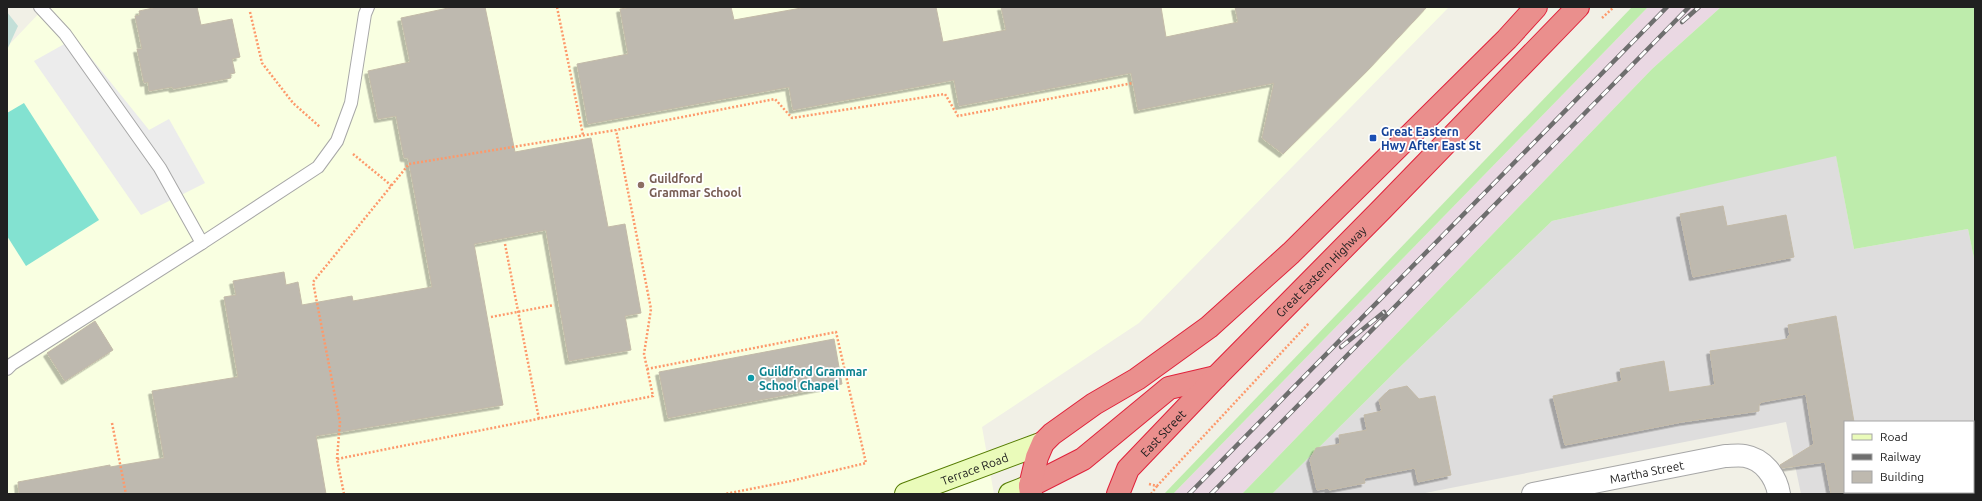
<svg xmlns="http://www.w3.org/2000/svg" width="1982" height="501" font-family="Ubuntu,sans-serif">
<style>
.residential{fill:#dedddd;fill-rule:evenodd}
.industrial{fill:#ead8e3}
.education{fill:#f9ffe1}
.grass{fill:#beecac}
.wetland{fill:#c3dfd8}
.pitch{fill:#83e2d1}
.parking{fill:#ececec}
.building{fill:#beb9af;stroke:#c3baa8;filter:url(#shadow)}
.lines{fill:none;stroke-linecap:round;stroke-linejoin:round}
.lane-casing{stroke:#a7a7a7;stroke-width:14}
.street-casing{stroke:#a7a7a7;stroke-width:24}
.secondary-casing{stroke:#557c02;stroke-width:24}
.highway-casing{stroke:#e0223b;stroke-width:24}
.path{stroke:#fd996b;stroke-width:2.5;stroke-dasharray:2 2;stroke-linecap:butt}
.lane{stroke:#fff;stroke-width:12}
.street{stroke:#fff;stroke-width:22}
.secondary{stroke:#eafbba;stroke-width:22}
.highway{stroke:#ea8f8d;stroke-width:22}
.rail-casing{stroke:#6e6e6e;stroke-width:4.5}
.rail{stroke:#fff;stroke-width:3;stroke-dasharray:9;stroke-linecap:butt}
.transit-dot{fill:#1a4fb4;stroke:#fff;stroke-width:1.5}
.education-dot{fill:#8d6e63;stroke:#fff;stroke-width:1.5}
.culture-dot{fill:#0f9aa8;stroke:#fff;stroke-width:1.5}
.labels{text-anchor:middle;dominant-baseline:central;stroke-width:3.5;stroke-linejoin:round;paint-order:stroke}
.transit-label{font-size:12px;font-weight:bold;fill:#164399;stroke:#fff;text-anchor:start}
.education-label{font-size:12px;font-weight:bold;fill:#785e54;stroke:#fff;text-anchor:start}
.street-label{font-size:12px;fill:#202020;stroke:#fff}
.culture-label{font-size:12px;font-weight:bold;fill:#0d838f;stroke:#fff;text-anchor:start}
</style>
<defs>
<filter id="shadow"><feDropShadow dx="-3.5" dy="3.5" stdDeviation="0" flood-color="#0004"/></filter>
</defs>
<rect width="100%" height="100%" fill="#f1f0e6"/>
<!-- residential -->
<path class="residential" d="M 1836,155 L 1854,249 L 1968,229 L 1975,263 L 1975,494 L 1801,494 L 1786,422 L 1420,494 L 1272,494 L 1403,364 L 1552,221 ZM 1845,422 L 1973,422 L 1973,492 L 1845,492 Z"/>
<!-- industrial -->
<path class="industrial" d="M 1648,7 L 1721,7 L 1652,69 L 1242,494 L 1173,494 Z"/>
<!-- education -->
<path class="education" d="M 45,7 L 1449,7 L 1139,323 L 982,427 L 994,494 L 7,494 L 7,47 Z"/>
<!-- grass -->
<g class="grass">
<path d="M 1632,7 L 1648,7 L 1173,494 L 1164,494 Z"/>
<path d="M 1721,7 L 1975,7 L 1975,263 L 1968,229 L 1854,249 L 1836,156 L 1552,221 L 1403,364 L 1272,494 L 1242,494 L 1652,69 Z"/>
</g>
<!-- wetland -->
<path class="wetland" d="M 7,12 L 18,26 L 7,50 Z"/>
<!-- pitch -->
<path class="pitch" d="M 24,103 L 99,220 L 26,266 L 7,236 L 7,113 Z"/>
<!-- parking -->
<path class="parking" d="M 75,38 L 149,130 L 169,119 L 205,183 L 141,215 L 34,61 Z"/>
<!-- building -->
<g class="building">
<path d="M 158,7 L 197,7 L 201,25 L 232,19 L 240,57 L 232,59 L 235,73 L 230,74 L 231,78 L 173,89 L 172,87 L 149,91 L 148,82 L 144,83 L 137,49 L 142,49 L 135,16 L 140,15 L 139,11 Z"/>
<path d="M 453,7 L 485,7 L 515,152 L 591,138 L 608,227 L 625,224 L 641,313 L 625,316 L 631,350 L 569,361 L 546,230 L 474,244 L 503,405 L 316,436 L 326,494 L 19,494 L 18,482 L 110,465 L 110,467 L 164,458 L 152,391 L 238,377 L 224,297 L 236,295 L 233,281 L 284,272 L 286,285 L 298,282 L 302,305 L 352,296 L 353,301 L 432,287 L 408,158 L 404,158 L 396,116 L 378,119 L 368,71 L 410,62 L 401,18 Z"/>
<path d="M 633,7 L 731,7 L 734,20 L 807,7 L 936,7 L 943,42 L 1006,30 L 1001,7 L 1161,7 L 1166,37 L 1238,22 L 1235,7 L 1427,7 L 1369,69 L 1283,154 L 1262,138 L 1274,83 L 1138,110 L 1131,73 L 959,106 L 954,80 L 793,110 L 789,87 L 588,124 L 577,64 L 628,54 L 620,9 Z"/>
<path d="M 1723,206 L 1727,226 L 1786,215 L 1794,257 L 1693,277 L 1680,214 Z"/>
<path d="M 1836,316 L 1854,422 L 1845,422 L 1845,494 L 1831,494 L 1825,462 L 1782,468 L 1780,465 L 1814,444 L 1806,394 L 1762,402 L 1759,405 L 1759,411 L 1682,422 L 1565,445 L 1553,396 L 1622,381 L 1620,369 L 1664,361 L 1669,392 L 1715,385 L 1710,351 L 1788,339 L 1788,336 L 1790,336 L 1788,325 Z"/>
<path d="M 95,321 L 113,350 L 65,381 L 47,353 Z"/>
<path d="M 834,339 L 842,384 L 668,418 L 659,372 Z"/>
<path d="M 1407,386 L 1419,399 L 1435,396 L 1451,475 L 1418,482 L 1415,468 L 1364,478 L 1365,483 L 1329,490 L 1328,488 L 1317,490 L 1310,460 L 1316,448 L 1340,444 L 1339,435 L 1367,430 L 1364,415 L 1382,411 L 1379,400 L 1389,390 Z"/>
</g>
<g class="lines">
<!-- lane casing -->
<g class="lane-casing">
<g id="lane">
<path d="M 202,243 L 318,167 L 337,141 L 351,103 L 365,14 L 368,7"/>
<path d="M 7,369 L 12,364 L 202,243 L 160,168 L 65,34 L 40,7"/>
</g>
</g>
<!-- street casing -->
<g class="street-casing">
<g id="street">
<path id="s1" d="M 1533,494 L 1725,456 C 1731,456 1739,455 1745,456 C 1763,459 1776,476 1779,494"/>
</g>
</g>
<!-- secondary casing -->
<g class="secondary-casing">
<g id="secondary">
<path id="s2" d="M 906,494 L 1043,443"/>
<path d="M 1010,494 L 1030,486"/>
</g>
</g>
<!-- highway casing -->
<g class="highway-casing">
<g id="highway">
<path d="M 1030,486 L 1083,459 L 1169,388 L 1216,377"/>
<path d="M 1031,494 L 1030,486 L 1037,457 L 1043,443 L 1052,434 L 1094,404 L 1137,379 L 1209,327 L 1291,253 L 1507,39 L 1536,7"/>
<path id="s3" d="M 1118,494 L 1128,469 L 1216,377 L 1382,209 L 1578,7"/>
</g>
</g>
<!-- path -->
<g class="path">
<path d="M 557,7 L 583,135"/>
<path d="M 250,12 L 262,63 L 293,103 L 320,127"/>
<path d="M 1602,18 L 1614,7"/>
<path d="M 353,154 L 392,186"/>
<path d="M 505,244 L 539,419"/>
<path d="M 491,317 L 554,305"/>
<path d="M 647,369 L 836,332 L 866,463 L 791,481 L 725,494"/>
<path d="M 112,423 L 126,494"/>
<path d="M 337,459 L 340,422 L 313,282 L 409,164 L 616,130 L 775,99 L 792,118 L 945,94 L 958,116 L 1133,83"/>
<path d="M 1149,484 L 1157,486 L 1309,323"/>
<path d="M 344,494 L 337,459 L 653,396 L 644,354 L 651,309 L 616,130"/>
<path d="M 1151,494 L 1157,486"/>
</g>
<!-- lane -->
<use href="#lane" class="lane"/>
<!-- street -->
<use href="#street" class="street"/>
<!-- secondary -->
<use href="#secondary" class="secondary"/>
<!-- highway -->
<use href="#highway" class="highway"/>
<!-- rail casing -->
<g class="rail-casing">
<g id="rail">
<path d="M 1682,22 L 1699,7"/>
<path d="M 1341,347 L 1384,312"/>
<path d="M 1189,494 L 1667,7"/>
<path d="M 1211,494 L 1689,7"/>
</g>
</g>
<!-- rail -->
<use href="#rail" class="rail"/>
</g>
<!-- markers -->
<rect class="transit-dot" x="1369" y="134" width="8" height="8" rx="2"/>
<circle class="education-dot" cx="641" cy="185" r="4"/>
<circle class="culture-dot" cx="751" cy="378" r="4"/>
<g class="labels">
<!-- transit labels -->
<g class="transit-label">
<text x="1381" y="131">Great Eastern<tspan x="1381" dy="14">Hwy After East St</tspan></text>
</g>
<!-- education labels -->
<g class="education-label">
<text x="649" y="178">Guildford<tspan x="649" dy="14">Grammar School</tspan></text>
</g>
<!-- street labels -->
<g class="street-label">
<text stroke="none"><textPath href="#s3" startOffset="303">Great Eastern Highway</textPath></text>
<text stroke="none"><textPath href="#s3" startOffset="77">East Street</textPath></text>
<text stroke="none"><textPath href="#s2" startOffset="73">Terrace Road</textPath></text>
<text stroke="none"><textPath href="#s1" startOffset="116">Martha Street</textPath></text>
</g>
<!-- culture labels -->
<g class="culture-label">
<text x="759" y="371">Guildford Grammar<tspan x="759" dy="14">School Chapel</tspan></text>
</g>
</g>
<!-- border -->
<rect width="1982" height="501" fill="none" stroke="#202020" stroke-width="16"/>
<!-- legend -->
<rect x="1844" y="421" width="130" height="72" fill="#ffffff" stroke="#a6a6a6"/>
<rect x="1852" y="434" width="20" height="6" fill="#eafbba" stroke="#a6a6a6"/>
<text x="1880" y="441" font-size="12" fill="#202020">Road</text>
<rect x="1852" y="454" width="20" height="6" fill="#6e6e6e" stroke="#a6a6a6"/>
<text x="1880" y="461" font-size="12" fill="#202020">Railway</text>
<rect x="1852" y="471" width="20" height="12" fill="#beb9af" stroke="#a6a6a6"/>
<text x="1880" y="481" font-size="12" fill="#202020">Building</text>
</svg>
